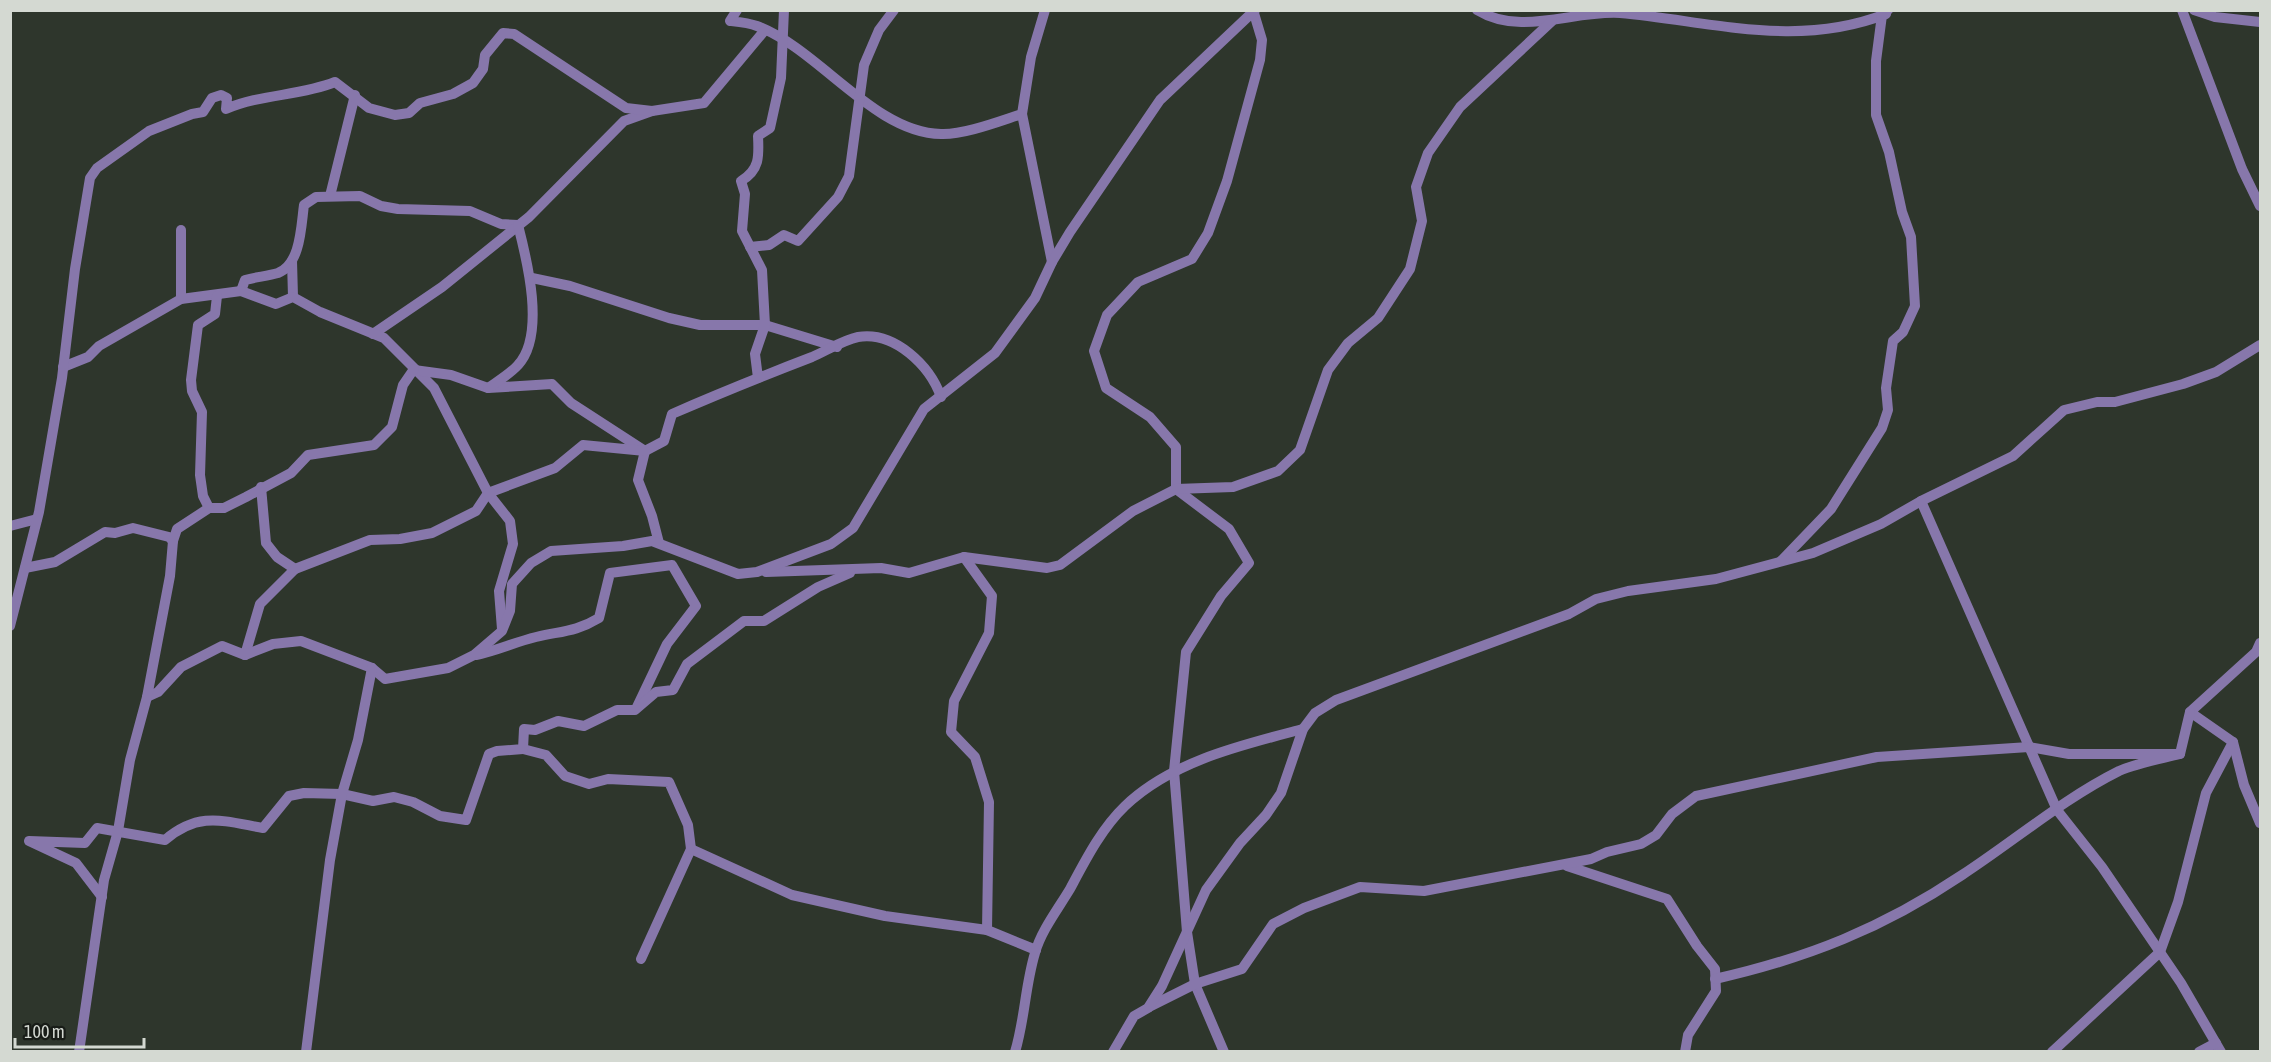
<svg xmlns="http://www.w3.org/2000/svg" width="2271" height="1062" font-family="'Asap Condensed',sans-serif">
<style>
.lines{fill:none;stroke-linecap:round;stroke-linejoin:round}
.minor{stroke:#8777ab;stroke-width:10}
</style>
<rect width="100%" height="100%" fill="#2e362c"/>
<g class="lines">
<!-- minor -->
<g class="minor">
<path d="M 737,10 L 730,21 C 739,22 749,23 757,26 C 819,49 874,133 941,134 C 964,135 1000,121 1022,114"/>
<path d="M 1045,10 L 1031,57 L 1022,114 L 1052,262"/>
<path d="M 1477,10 C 1521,37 1572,10 1620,13 C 1711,21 1796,49 1886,14"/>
<path d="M 2182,10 L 2242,169 L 2260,206"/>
<path d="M 2194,10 L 2215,17 L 2260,22"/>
<path d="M 330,196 L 355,95"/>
<path d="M 750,247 L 769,245 L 784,235 L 798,241 L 838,197 L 849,176 L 864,65 L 879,30 L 894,10"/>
<path d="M 292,261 L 293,297"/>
<path d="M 532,278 L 570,286 L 669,318 L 700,325 L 765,325 L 837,347"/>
<path d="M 241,291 L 245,280 C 256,277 268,276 278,273 C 301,264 301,226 304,205 L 316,197 L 360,196 L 381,206 L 398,209 L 470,211 L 501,224 L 518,225"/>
<path d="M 181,299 L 181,230"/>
<path d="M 373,334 L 442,287 L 529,217 L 624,121 L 652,111 L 704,103 L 765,30"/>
<path d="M 63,367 L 88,357 L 99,346 L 181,299 L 241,291 L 276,304 L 293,297 L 320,312 L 384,338 L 434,388 L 488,493 L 510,521 L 513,544 L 499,591 L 502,629"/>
<path d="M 414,370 L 451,375 L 488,388 L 552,384 L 571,403 L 645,451 L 638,480 L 652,516 L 659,543"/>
<path d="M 758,378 L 755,354 L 765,325 L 762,270 L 742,231 L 745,194 L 741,181 C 760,170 759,156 758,136 L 770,128 L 781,78 L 784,10"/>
<path d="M 488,388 C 498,381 510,374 518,365 C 546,335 527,260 518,225"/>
<path d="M 261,487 L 266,543 L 277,557 L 295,569"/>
<path d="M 1176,489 L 1229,529 L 1249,563 L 1221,596 L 1186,652 L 1174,771 L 1187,932 L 1195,984 L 1224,1052"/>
<path d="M 1176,489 L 1176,447 L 1150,417 L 1106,388 L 1094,351 L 1107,315 L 1138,282 L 1192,259 L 1208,233 L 1227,181 L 1260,60 L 1262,40 L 1253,10"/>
<path d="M 1921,501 L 2057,810 L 2102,867 L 2181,983 L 2221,1052"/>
<path d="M 209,508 L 224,508 L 246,497 L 291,473 L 308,455 L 374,445 L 392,427 L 403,385 L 414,369"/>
<path d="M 10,526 L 37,519"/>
<path d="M 964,557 L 992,596 L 989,633 L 954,701 L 951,732 L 975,757 L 989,802 L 987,930 L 1036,950"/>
<path d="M 1781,561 L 1831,509 L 1882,428 L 1888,410 L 1886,388 L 1893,341 L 1903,332 L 1915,306 L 1911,237 L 1902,212 L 1889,152 L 1876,115 L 1876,61 L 1882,15 L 1888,10"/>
<path d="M 25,568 L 55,562 L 105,532 L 115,533 L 133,528 L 169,537 L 173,541"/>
<path d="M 766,572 L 881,568 L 909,573 L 964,557 L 1047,568 L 1060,565 L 1133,511 L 1176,489 L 1233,487 L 1278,471 L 1300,450 L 1328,370 L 1348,343 L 1378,318 L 1410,269 L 1422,221 L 1416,187 L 1428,153 L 1460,107 L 1552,21"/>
<path d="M 10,626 L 39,512 L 62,378 L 75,269 L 90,178 L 97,168 L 149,131 L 192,114 L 203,112 L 212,98 L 221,95 L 227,98 L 226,109 C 261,94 300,96 335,82 L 369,108 L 395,115 L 409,113 L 420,103 L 453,94 L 473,83 L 483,69 L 485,55 L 503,33 L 514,34 L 626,108 L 652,111"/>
<path d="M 2260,643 L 2256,652 L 2190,712 L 2233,742 L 2244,785 L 2260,823"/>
<path d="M 245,655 L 260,604 L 295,569 L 370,540 L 400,539 L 432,533 L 476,511 L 488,493 L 555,468 L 583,445 L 645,451 L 664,441 L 672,414 C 718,394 765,375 812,357 C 826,351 843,340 858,337 C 895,331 930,366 941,397"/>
<path d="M 476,655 C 496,651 515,642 536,637 C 561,631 576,632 599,618 L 610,573 L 672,565 L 696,606 L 667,644 L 637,707"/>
<path d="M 147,697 L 158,692 L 181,667 L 222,646 L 245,655 L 273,644 L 301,641 L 372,668 L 385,679 L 448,668 L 474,655 L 502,631 L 510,611 L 512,584 L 531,563 L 551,551 L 623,546 L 652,541 L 738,574 L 757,572 L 831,544 L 853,528 L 924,409 L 995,353 L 1035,298 L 1052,262 L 1070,232 L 1160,100 L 1255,10"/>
<path d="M 523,749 L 546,755 L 565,776 L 589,784 L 608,779 L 669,782 L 688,825 L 691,849 L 641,959"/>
<path d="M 691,849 L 792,895 L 885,916 L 987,930"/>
<path d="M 1567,866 L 1667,899 L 1697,946 L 1715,969 L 1716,991 L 1688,1035 L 1685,1052"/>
<path d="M 102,897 L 76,863 L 29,841 L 85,843 L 97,828 L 165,840 C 199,811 223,821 263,828 L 289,796 L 304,793 L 342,794 L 373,801 L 394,797 L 413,802 L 440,816 L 466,820 L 489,754 L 497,751 L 523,749 L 524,729 L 535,730 L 558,721 L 584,726 L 617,710 L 635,710 L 656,692 L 673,690 L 687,664 L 744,621 L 764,621 L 818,587 L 850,573"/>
<path d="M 1715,979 C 1808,958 1883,928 1962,875 C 2014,841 2063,799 2119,771 C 2137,763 2160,759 2180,754 L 2190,712"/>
<path d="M 1149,1007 L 1195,984 L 1242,969 L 1273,924 L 1304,908 L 1360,887 L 1424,891 L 1591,859 L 1607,852 L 1641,844 L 1656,835 L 1672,814 L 1696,796 L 1877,757 L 2029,747 L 2069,754 L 2180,754"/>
<path d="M 79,1052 L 104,880 L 118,831 L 130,760 L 147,697 L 170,576 L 173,541 L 177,529 L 209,508 L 203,496 L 200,475 L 202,412 L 192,391 L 191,380 L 198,325 L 215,314 L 217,296"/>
<path d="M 306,1052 L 330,860 L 342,794 L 358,740 L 372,668"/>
<path d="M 1015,1052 C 1025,1019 1025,986 1035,953 C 1041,931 1058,909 1070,889 C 1085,861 1101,829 1125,806 C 1172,761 1242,745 1303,729"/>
<path d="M 1113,1052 L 1134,1016 L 1148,1008 L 1162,986 L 1206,890 L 1240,843 L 1266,815 L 1281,793 L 1303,729 L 1315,713 L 1336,700 L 1569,614 L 1596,599 L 1628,591 L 1716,579 L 1813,553 L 1881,524 L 1921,501 L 2013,456 L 2064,410 L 2097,402 L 2115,402 L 2183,384 L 2216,372 L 2260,345"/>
<path d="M 2052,1052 L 2160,952 L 2178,902 L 2206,793 L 2233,742"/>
<path d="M 2199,1052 L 2216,1043"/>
</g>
</g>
<!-- border -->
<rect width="2271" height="1062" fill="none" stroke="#d4d9d2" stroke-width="24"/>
<!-- scale -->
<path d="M15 1038v9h129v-9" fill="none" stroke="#d4d9d2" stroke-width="3"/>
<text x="24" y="1038" font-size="18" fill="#d4d9d2" stroke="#181c17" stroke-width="4.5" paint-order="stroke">100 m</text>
</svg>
